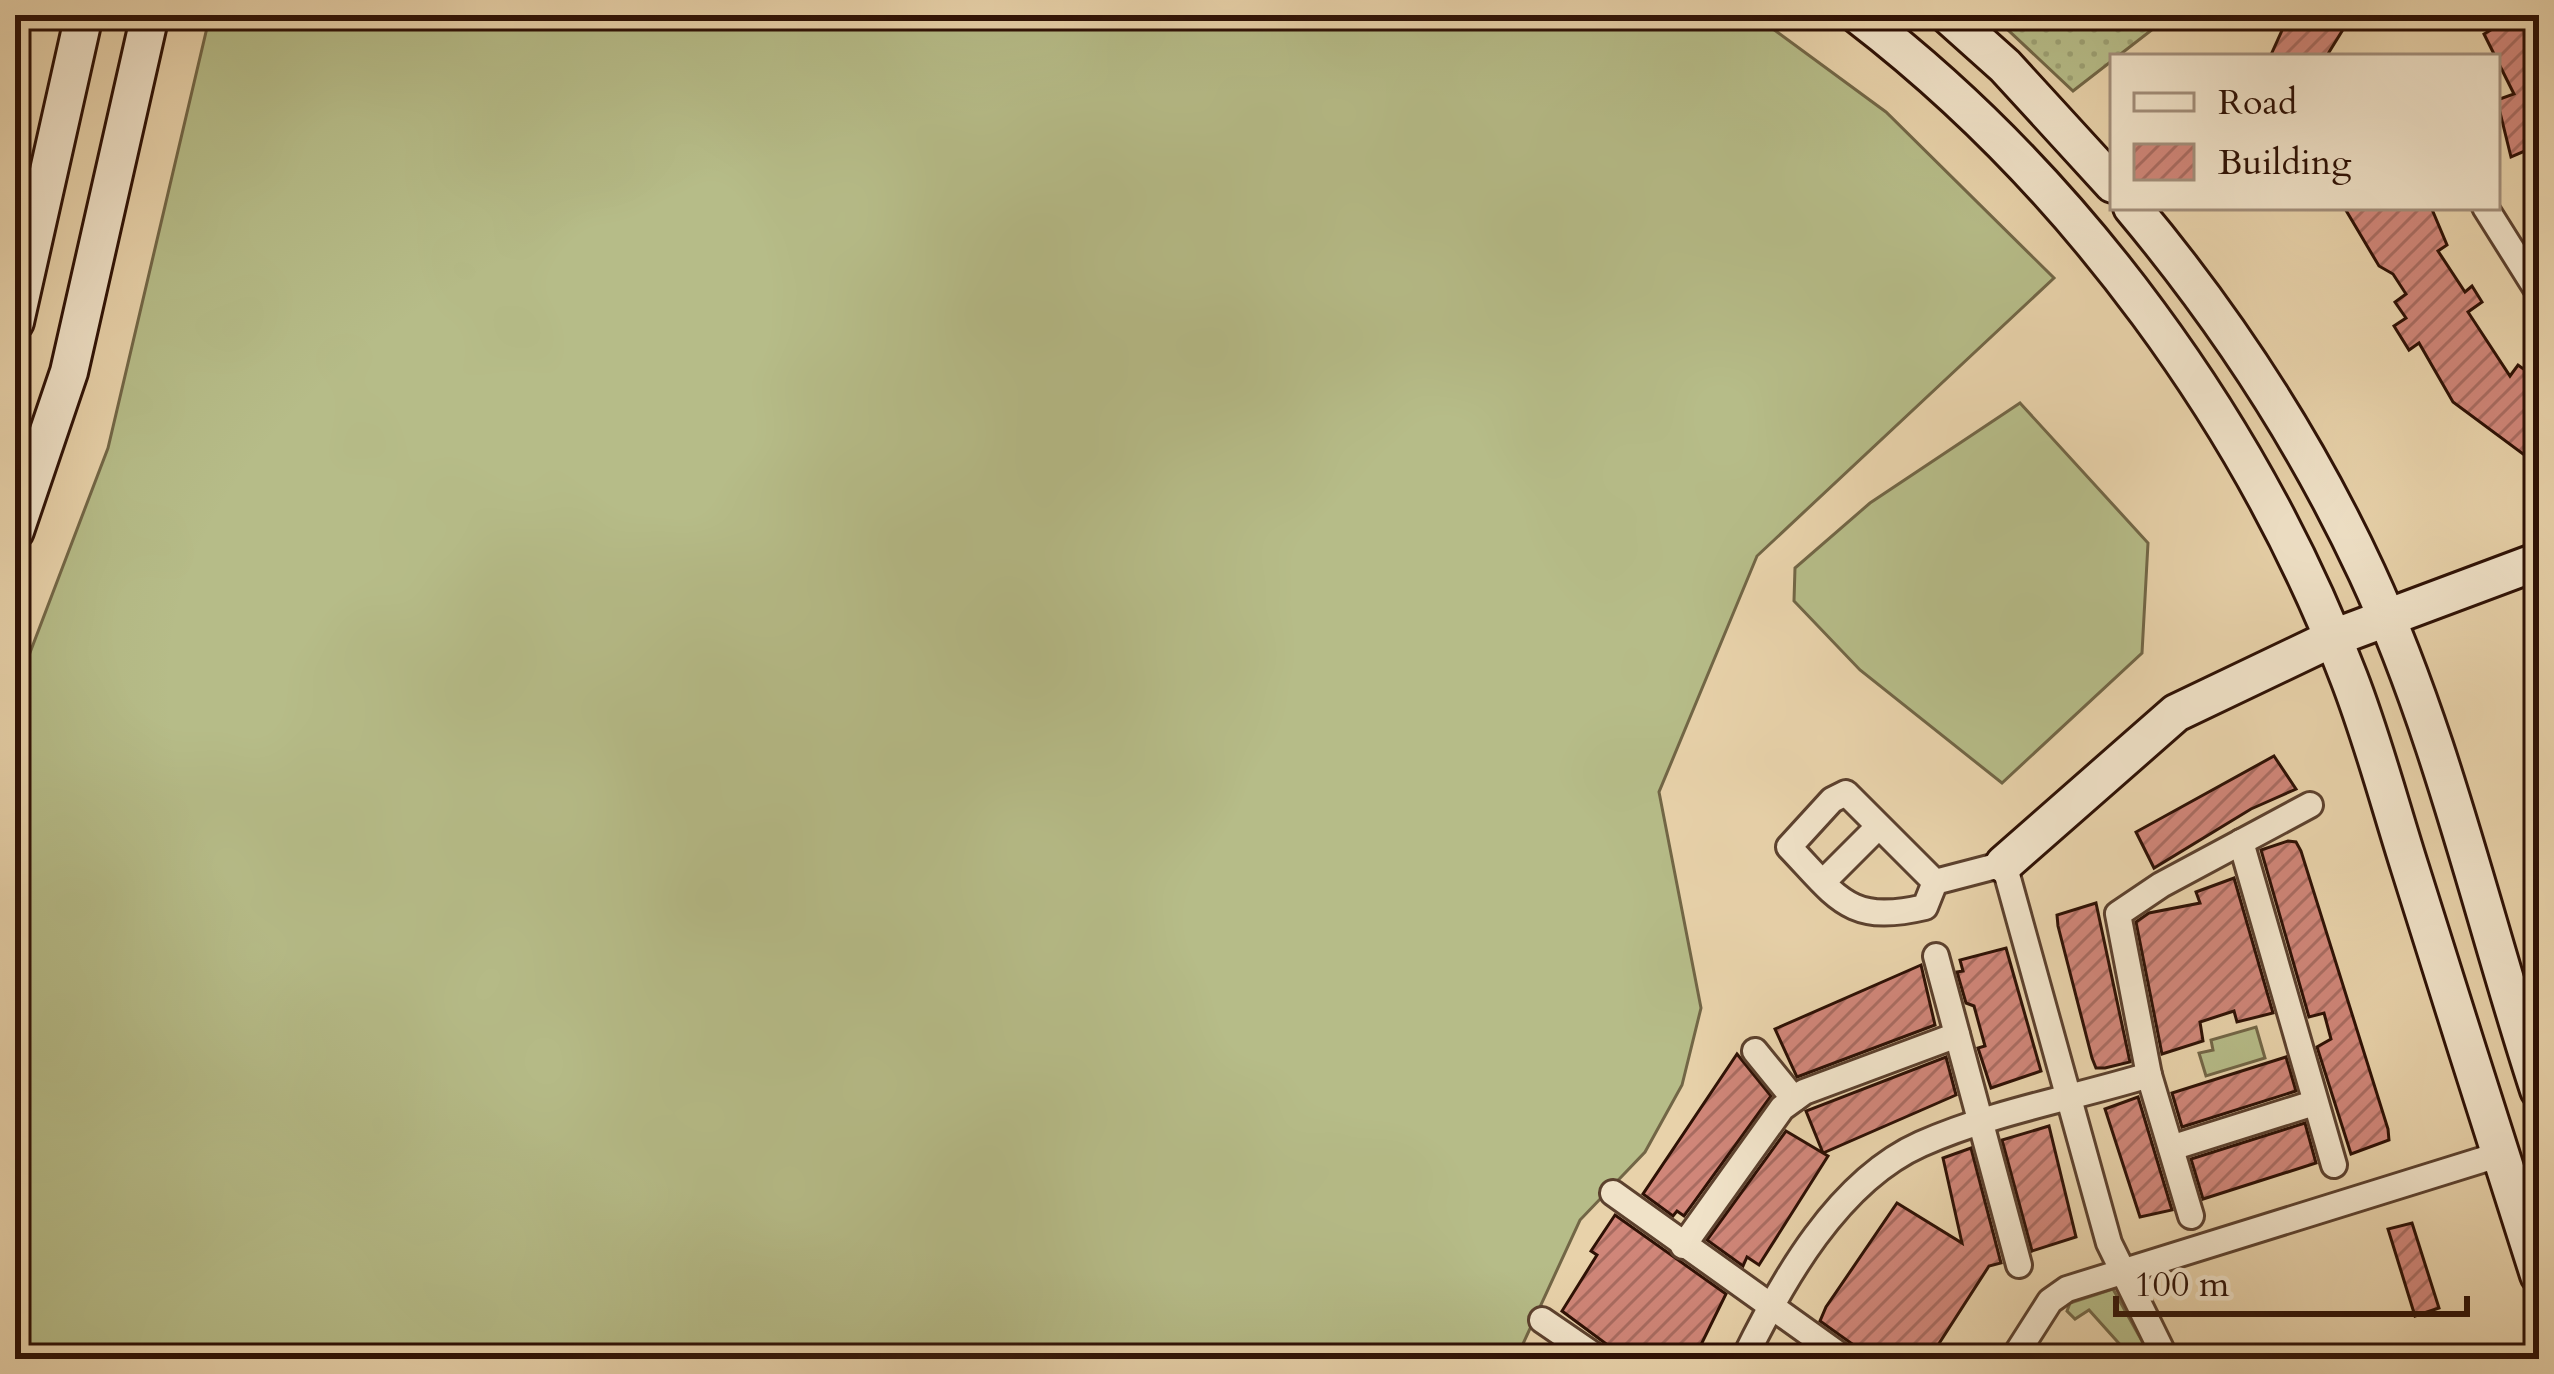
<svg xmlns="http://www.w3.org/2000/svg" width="2554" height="1374" font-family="Cardo,serif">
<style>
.grass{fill:#b6bc88;stroke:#726646;stroke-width:3}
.park{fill:url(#park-dots);stroke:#726646;stroke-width:3}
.building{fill:url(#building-hatch);stroke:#2e1105;stroke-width:3}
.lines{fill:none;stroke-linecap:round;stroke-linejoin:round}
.street-casing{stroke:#5c412e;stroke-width:30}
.secondary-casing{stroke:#2e1105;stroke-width:42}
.street{stroke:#f0e2c8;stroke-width:24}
.secondary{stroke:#f0e2c8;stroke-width:36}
</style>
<defs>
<pattern id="park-dots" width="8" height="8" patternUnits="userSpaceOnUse" patternTransform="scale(3)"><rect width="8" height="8" fill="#b6bc88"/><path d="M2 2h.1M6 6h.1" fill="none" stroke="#9da174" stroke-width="1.8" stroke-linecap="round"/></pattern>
<pattern id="building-hatch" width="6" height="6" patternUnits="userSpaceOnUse" patternTransform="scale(3)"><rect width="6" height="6" fill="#d08679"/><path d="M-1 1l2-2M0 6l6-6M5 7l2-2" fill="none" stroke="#a96c61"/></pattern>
</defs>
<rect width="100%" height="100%" fill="#e8d2aa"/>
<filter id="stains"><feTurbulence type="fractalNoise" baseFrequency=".00167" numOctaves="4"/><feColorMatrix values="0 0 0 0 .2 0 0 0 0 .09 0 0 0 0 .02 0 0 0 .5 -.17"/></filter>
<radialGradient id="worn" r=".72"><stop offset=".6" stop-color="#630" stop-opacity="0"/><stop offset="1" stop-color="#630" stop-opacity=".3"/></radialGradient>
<!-- grass -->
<g class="grass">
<path d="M 210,15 L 1754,15 L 1886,112 L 2054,278 L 1757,556 L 1659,792 L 1701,1008 L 1682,1085 L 1645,1152 L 1580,1220 L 1516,1359 L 15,1359 L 15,692 L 108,448 Z"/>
<path d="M 2020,403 L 2148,543 L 2142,653 L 2002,783 L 1860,670 L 1794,601 L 1795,568 L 1870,503 Z"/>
<path d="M 2256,1027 L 2265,1058 L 2206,1076 L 2199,1053 L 2213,1050 L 2211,1040 Z"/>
<path d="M 2113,1289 L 2152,1359 L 2133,1359 L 2089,1310 L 2075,1319 L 2067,1311 L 2070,1303 Z"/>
</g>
<!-- park -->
<path class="park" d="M 1992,15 L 2171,15 L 2073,91 Z"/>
<!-- building -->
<g class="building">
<path d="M 2289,15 L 2352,15 L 2326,57 L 2270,57 Z"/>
<path d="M 2516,15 L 2539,15 L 2539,145 L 2511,157 L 2497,100 L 2514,94 L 2484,34 Z"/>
<path d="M 2344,207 L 2431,207 L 2447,245 L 2438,251 L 2465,292 L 2472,286 L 2482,302 L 2468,312 L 2510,376 L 2518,365 L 2539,380 L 2539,433 L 2523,454 L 2453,402 L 2419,343 L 2409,350 L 2394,326 L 2406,318 L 2395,302 L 2406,294 L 2393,274 L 2379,266 Z"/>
<path d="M 2274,756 L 2296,789 L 2251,809 L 2154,868 L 2136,832 Z"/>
<path d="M 2288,841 L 2296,842 L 2301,851 L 2388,1129 L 2389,1140 L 2351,1154 L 2317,1047 L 2331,1039 L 2324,1013 L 2309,1017 L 2261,850 Z"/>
<path d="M 2234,878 L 2273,1013 L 2237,1022 L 2234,1011 L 2200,1022 L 2203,1041 L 2162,1054 L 2136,922 L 2149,913 L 2200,903 L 2196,892 Z"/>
<path d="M 2096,903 L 2130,1062 L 2105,1068 L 2096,1068 L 2092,1058 L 2058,926 L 2057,915 Z"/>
<path d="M 2006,948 L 2041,1071 L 1991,1088 L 1978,1048 L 1985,1046 L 1974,1006 L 1966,1003 L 1957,972 L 1963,971 L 1960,960 Z"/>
<path d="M 1921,965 L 1935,1025 L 1797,1077 L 1775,1029 Z"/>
<path d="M 1737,1054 L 1771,1096 L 1684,1216 L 1677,1211 L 1673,1216 L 1643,1194 Z"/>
<path d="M 1946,1057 L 1956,1095 L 1823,1153 L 1806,1111 Z"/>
<path d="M 2286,1057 L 2296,1091 L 2182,1127 L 2172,1093 Z"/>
<path d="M 2138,1097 L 2172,1210 L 2140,1217 L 2105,1109 Z"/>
<path d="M 2305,1123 L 2316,1163 L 2203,1199 L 2191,1159 Z"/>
<path d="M 2049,1126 L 2076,1237 L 2032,1251 L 2002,1140 Z"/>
<path d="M 1786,1131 L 1828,1156 L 1759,1265 L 1747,1257 L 1743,1266 L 1707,1240 Z"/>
<path d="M 1971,1148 L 2001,1263 L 1989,1266 L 1929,1359 L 1861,1359 L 1855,1346 L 1820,1321 L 1826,1307 L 1897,1203 L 1962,1243 L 1943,1158 Z"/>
<path d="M 1615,1215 L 1726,1294 L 1694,1359 L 1615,1359 L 1609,1346 L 1562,1311 L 1597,1255 L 1591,1251 Z"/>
<path d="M 2412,1223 L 2439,1308 L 2415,1316 L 2388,1229 Z"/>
</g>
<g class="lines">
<!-- street casing -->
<g class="street-casing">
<g id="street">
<path d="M 2485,207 L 2539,293"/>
<path d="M 2241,842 L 2334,1165"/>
<path d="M 1823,882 L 1878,827"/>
<path d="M 1935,882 L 1925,907 C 1849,925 1838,898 1789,847 L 1832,800 L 1846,793 L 1935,882 L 2004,864 L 2109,1243 L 2166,1359"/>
<path d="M 1936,956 L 2019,1265"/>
<path d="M 1755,1051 L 1794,1099"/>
<path d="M 2171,1148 L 2314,1103"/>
<path d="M 1613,1193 L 1845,1359"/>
<path d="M 2191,1216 L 2149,1075 L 2118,914 L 2161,885 L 2310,805"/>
<path d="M 1683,1246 L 1782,1108 L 1804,1092 L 1957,1035"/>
<path d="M 1542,1320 L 1599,1359"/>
<path d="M 1744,1359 C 1782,1281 1838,1181 1921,1144 C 1993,1112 2074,1098 2149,1075"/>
<path d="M 2013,1359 L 2050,1301 L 2067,1289 L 2501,1154"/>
</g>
</g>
<!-- secondary casing -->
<g class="secondary-casing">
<g id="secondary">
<path d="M 1858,15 C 2074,181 2252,423 2349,678 C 2373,740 2390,805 2410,868 C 2453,1004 2495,1139 2539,1275"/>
<path d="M 1948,15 L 2005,66 L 2113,184"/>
<path d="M 2132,207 C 2225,318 2306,442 2367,573 C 2443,737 2483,919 2539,1090"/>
<path d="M 15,322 L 84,15"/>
<path d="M 15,531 L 69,372 L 150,15"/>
<path d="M 2004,864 L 2176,713 L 2333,638 L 2539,561"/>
</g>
</g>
<!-- street -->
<use href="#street" class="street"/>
<!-- secondary -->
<use href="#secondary" class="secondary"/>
</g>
<!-- margin -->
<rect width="2554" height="1374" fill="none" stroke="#e8d2aa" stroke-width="60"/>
<rect x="18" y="18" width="2518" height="1338" fill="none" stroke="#2e1105" stroke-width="6"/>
<rect x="30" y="30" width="2494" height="1314" fill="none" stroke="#2e1105" stroke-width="3"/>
<!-- legend -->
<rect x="2110" y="54" width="390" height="156" fill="#f0e2c8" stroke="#a28e7a" stroke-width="3"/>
<rect x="2134" y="93" width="60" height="18" fill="#f0e2c8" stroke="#a28e7a" stroke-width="3"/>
<text x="2218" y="114" font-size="36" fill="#2e1105">Road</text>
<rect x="2134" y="144" width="60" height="36" fill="url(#building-hatch)" stroke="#a28e7a" stroke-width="3"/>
<text x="2218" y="174" font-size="36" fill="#2e1105">Building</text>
<!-- scale -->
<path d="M2116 1296v18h351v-18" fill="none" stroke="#2e1105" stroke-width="6"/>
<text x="2134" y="1296" font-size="36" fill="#2e1105" stroke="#f0e2c8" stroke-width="9" paint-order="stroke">100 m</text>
<rect width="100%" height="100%" filter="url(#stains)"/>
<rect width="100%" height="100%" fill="url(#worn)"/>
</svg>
